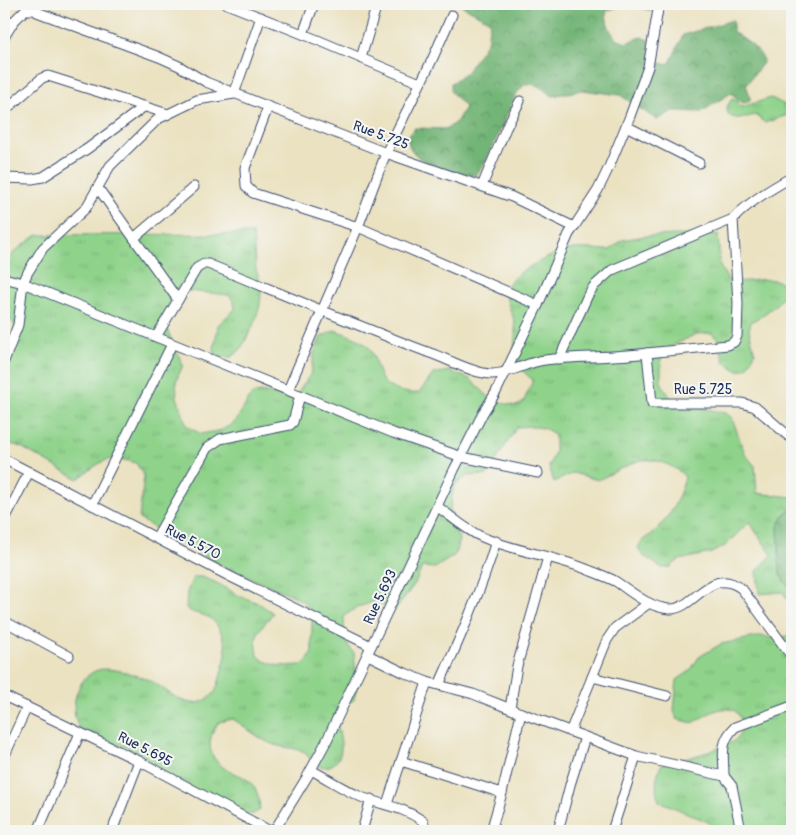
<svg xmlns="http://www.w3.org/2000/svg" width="796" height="835" font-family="Pangolin,sans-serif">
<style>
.grass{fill:url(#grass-tufts);stroke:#558174}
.forest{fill:url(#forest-crowns);stroke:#47726a}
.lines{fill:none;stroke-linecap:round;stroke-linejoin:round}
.minor-casing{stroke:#3a4a6d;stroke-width:11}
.minor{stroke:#fff;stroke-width:9}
.labels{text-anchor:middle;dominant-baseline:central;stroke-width:4;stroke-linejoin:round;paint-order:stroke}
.street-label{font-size:14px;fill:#1b2f5e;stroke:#f6f6f2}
</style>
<defs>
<pattern id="grass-tufts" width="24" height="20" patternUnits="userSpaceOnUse" patternTransform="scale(1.25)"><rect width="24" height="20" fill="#8fd38b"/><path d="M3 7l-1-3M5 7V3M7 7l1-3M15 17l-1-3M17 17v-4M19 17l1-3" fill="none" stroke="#7bb57a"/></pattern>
<pattern id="forest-crowns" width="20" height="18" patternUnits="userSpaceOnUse" patternTransform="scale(1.25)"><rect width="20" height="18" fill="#73b577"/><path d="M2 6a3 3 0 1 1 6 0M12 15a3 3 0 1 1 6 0" fill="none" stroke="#5e9465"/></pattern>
</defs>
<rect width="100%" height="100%" fill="#f6f6f2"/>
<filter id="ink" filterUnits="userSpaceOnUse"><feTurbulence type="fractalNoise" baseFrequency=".02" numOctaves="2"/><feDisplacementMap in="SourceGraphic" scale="10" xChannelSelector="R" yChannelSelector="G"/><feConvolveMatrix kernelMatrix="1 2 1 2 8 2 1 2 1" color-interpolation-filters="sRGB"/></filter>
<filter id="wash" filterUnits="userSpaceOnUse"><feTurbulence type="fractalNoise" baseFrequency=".0096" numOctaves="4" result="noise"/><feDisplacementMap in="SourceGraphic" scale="20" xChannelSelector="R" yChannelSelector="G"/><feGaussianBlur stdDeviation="1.12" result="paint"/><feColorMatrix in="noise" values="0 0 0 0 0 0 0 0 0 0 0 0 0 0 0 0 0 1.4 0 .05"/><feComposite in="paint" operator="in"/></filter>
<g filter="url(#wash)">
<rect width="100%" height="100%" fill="#ebe2c1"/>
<!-- grass -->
<g class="grass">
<path d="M 771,98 L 787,106 L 787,115 L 765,123 L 756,115 C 745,117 726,124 727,106 L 732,99 L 738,101 L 739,106 L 742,107 Z"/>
<path d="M 253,234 C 254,245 254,258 256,269 C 257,274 260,279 260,284 C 264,305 254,325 244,343 C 237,356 231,360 216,356 L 214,349 L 218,325 L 235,309 L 234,302 L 229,295 L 188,291 L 173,297 L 169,304 L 166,327 L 183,365 L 176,381 L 177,397 L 187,426 L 201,434 L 222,430 L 235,422 L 252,394 L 260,392 L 291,397 L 298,393 L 311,373 L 315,350 L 321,337 L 335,330 C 345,334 359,338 367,345 C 375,353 376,368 381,378 C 386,390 407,394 419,393 L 433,374 L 449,371 L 470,379 L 493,401 L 516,406 L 523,403 L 533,380 C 507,359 516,355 515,326 C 514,313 502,300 508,285 C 514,272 554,253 568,250 C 581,247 597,250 610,250 L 622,240 L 645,236 L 718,234 L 720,266 L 728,280 C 745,285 764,275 781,282 C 782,283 784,288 785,289 C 786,301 760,317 751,322 L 749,330 L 755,353 L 747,368 L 739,371 L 725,363 L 718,340 L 712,333 L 696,334 L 674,345 L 667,349 L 661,359 L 661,382 L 673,402 L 726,413 L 732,418 L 745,454 L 755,466 L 757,493 L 792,497 L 792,509 L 785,513 L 778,527 L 780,575 L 792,591 L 792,608 L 783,592 L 759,594 L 757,571 L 772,555 L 749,522 L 725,546 L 711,553 L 679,560 L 669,568 L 662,568 L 642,555 L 638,548 C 642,538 646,539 654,532 C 669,519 680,497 685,477 C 676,466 656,458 642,460 C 634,461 607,476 598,480 L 573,473 L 554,482 L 549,466 L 555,452 L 555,435 C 544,425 531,426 517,427 L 487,475 L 467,476 L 454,486 L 450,509 L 459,540 L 455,555 L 435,568 L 422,567 L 416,582 L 397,608 L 373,602 L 358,607 L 344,616 L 345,641 L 354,653 L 357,685 L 354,700 L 339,707 C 332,723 345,739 340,755 C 336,766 325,770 316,764 C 310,761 308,754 302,751 C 292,747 281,748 272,744 C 259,739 246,727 233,719 L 219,722 C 205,740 207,759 229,771 C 235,774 244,776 249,781 C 258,789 259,798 260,810 L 253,814 L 244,814 L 166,779 L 127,747 C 118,743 110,746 101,743 C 96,742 85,736 82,732 C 65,713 77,669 105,669 C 119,669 136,675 149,680 C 166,688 187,713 207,699 C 210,697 213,695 215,692 C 219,685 220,675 223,667 C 224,663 225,659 226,656 C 227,643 219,621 206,616 C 198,613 193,614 186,608 L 187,592 L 193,577 L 202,577 L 217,583 L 238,595 L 260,604 L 273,613 L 258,632 L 256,640 L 258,656 L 264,661 L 279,666 L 302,665 L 308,660 L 312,652 L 312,619 L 305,603 L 292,595 L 228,569 L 139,519 L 144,476 L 136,463 C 105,454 103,461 78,479 L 21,447 L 4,442 L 4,375 L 17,336 L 14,324 L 4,311 L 4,274 L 14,252 L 37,235 Z"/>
<path d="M 792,634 L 792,831 L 719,831 L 708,822 L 659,801 C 654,789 656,774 662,764 C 684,759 705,754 726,745 C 729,743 734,742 736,739 C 746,731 742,710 729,709 C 716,707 703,717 693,723 L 677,719 L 674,711 L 677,680 L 690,671 L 699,657 L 721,644 L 761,636 L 778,639 Z"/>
</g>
<!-- forest -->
<g class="forest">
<path d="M 459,4 L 659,4 L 658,10 C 650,12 646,9 638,7 C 628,5 615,6 606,12 C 607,26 611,38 626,43 L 641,37 L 649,40 L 650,56 L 663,64 L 670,63 L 683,35 L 733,20 L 733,32 C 743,39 763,50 763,63 L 746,85 L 750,96 L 750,100 L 747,102 L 743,103 L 731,93 L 701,112 L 673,111 L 657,120 L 620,95 L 582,90 L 553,96 L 537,85 L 525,84 L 516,94 L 486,161 L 476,175 C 459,176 420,165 411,149 C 409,146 408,141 407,138 L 415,128 L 447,129 L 457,121 L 465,107 L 451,92 L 451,83 L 466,73 L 487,42 L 490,21 Z"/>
<path d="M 792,509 L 792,591 L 780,575 L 778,527 L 785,513 Z"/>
</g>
</g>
<g filter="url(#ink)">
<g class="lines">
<!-- minor casing -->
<g class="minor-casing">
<g id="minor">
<path d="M 35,4 L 37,12 L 159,57 L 179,66 L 206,82 L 386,153 L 512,197 L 574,227 L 569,234 L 538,305 L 496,392 L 483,413 L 454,470 L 326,742 L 307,777 L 274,831"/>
<path d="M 227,4 L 320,41 L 420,83"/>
<path d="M 303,34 L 314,4"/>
<path d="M 4,37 L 14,21 L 25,10 L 36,10"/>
<path d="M 361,58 L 377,4"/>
<path d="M 268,107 L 245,168 L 246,186 L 253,193 L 358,227 L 538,305"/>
<path d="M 4,111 L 42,78 L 48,76 L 168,114"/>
<path d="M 626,126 L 699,163"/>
<path d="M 792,177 C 771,189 750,201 733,219 L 738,303 L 737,336 L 734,342 L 728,345 L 647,353 L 652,403 L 742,403 L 755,407 L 792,439"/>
<path d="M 4,178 L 32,179 L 43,177 L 87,149 L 145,106"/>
<path d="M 482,186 L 506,128 L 520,101"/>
<path d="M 98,188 L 178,300"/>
<path d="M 574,227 L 598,190 L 609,167 L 630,116 L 648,67 L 659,4"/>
<path d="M 134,238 L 194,187"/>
<path d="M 4,278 L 23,283 L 393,433 L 462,457 L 538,473"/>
<path d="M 156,337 L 197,268 L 204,264 L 208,264 C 282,294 355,325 430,353 C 448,359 472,373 490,374 C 509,375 526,362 545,360 C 579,356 613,358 647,353"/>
<path d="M 559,359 L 588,295 L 594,286 L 612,270 L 733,219"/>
<path d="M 4,361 L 18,325 L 23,283 L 28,272 L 43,248 L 86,208 L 110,166 L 158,119 L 197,100 L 234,94 L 261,17"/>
<path d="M 288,390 L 358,227 L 386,153 L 432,60 L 452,15"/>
<path d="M 4,459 L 229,576 L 371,646"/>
<path d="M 92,505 L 172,344"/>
<path d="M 438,507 C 452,517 466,530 482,537 C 516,552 556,556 591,571 C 599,574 607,577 615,581 C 632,592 648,607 669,609 C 694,611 710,564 742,589 L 792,657"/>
<path d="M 4,521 L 29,472"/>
<path d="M 156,538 L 207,448 L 220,439 L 290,425 L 293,422 L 300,395"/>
<path d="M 4,621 L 69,656"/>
<path d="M 368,655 L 405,673 L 427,682 L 473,694 L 521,713 L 502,793 L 491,831"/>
<path d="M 592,677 L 667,696"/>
<path d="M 439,685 C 460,638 481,591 496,541"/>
<path d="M 4,696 L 139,761 L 270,831"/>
<path d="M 510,708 L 517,666 L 548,557"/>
<path d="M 521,713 L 636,756 L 724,776 L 732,786 L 741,831"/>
<path d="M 570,732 L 607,640 L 615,628 L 649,603"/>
<path d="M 4,757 L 27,707"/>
<path d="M 401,761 L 502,793"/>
<path d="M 311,770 C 327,778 342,789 359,796 C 382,806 400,805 423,821 L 426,831"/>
<path d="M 724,776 C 724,755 719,743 735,727 L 792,706"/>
<path d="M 387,804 L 427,682"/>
<path d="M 38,831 L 80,733"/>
<path d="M 113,831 L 114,826 L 139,761"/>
<path d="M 362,831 L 371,799"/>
<path d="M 558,831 L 570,785 L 585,737"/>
<path d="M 612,831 L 636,756"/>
</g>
</g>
<!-- minor -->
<use href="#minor" class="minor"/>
</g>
</g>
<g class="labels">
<!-- street labels -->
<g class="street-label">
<text transform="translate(381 135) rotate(20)">Rue 5.725</text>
<text x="703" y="389">Rue 5.725</text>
<text transform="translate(193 542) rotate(27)">Rue 5.570</text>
<text transform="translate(380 597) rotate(-65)">Rue 5.693</text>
<text transform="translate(145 749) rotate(27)">Rue 5.695</text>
</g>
</g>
<!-- margin -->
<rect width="796" height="835" fill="none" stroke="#f6f6f2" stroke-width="20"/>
</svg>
